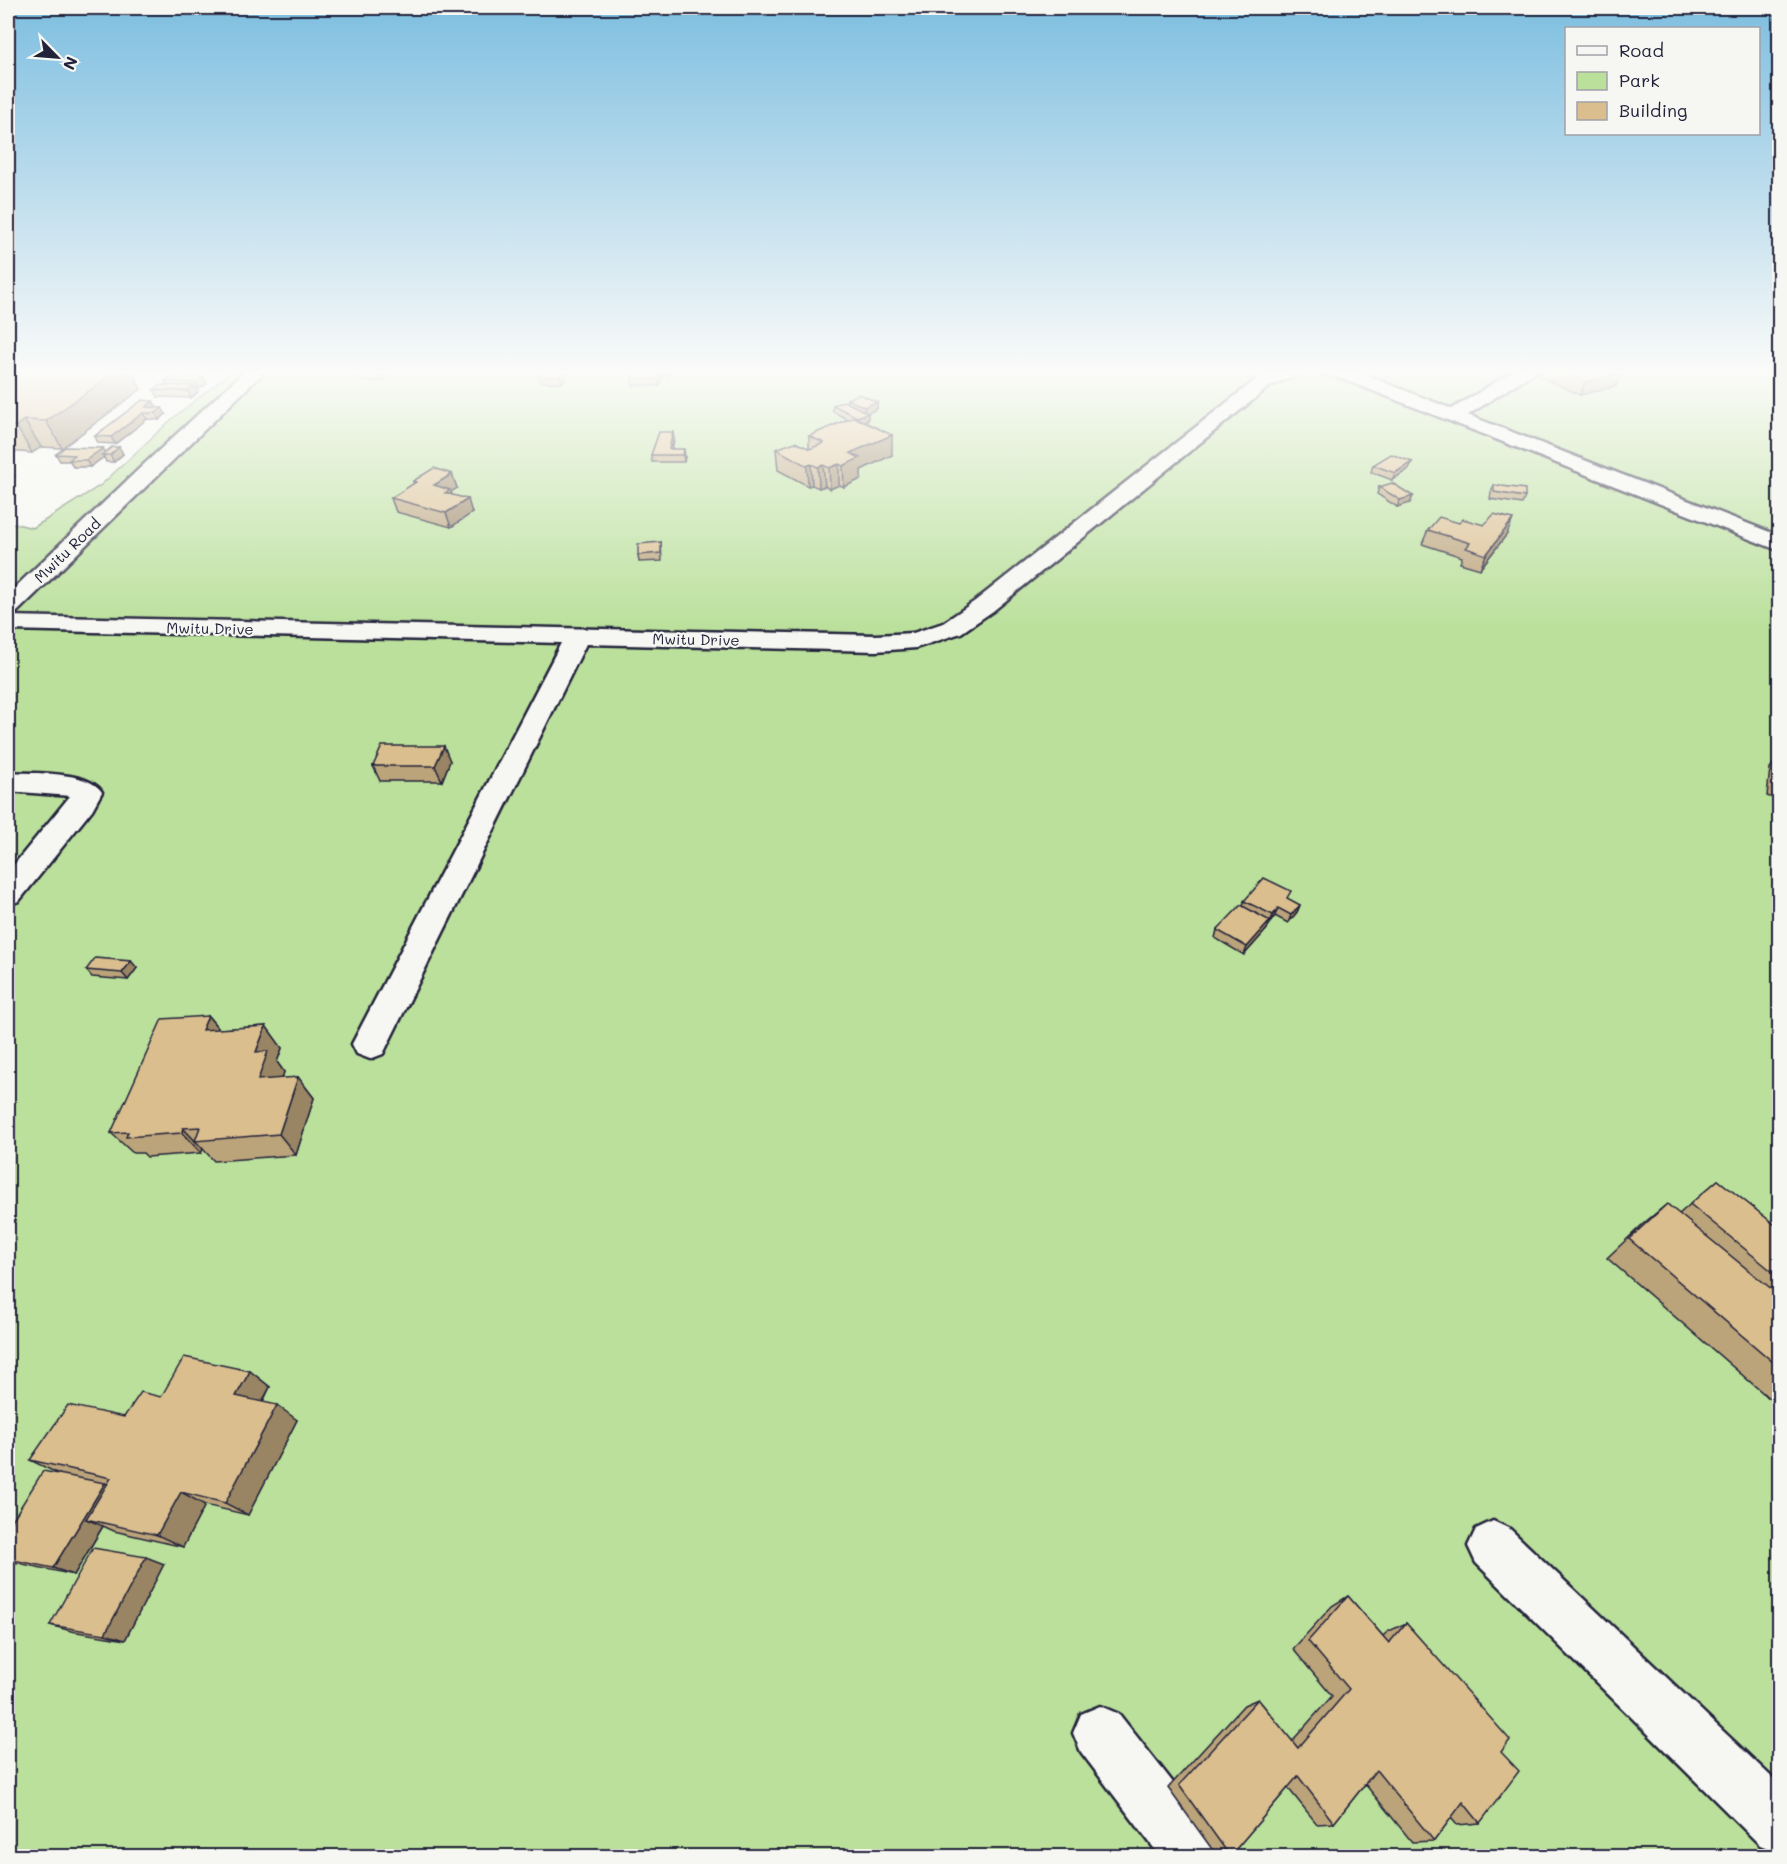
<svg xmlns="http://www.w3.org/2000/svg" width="1787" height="1864" font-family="Mali,sans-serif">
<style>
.green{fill:#bae09b;stroke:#6e816b;stroke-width:1.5}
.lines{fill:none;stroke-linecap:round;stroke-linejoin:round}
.minor-casing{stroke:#22223b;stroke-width:5}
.minor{fill:#f6f6f2;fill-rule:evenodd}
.wall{fill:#bba37a;stroke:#22223b;stroke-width:1.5}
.shaded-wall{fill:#998563;stroke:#22223b;stroke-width:1.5}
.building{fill:#dabe8e;stroke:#22223b;stroke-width:1.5}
.labels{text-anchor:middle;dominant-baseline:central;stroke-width:4.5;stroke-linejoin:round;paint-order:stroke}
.far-street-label{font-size:15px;fill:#22223b;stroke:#f6f6f2}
</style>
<rect width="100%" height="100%" fill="#f6f6f2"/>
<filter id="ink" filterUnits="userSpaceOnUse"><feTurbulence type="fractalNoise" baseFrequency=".0167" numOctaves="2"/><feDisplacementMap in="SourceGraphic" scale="12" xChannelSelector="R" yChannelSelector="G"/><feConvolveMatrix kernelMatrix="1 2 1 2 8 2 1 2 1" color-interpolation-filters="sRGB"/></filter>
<g filter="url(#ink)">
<!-- green -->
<path class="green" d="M 235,369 L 1779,369 L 1779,1856 L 8,1856 L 8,522 L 33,528 L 101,485 L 173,418 Z"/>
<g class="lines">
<!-- minor casing -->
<g class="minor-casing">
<g id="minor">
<path d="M 247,369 L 267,369 L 17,612 L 8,614 L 8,594 L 141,467 Z"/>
<path d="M 1279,369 L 1303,369 L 1300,373 L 1270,386 L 993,611 L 961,633 L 916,648 L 876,651 L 586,644 L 383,1054 L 370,1059 L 357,1054 L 352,1044 L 561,643 L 8,630 L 8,616 L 876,635 L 913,633 L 943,623 L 975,601 L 1258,378 Z"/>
<path d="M 1319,369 L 1355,371 L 1452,409 L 1517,369 L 1539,369 L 1468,415 L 1780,536 L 1780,551 L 1343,379 L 1322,373 Z"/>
<path d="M 8,772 C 32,774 88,770 102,792 L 92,810 L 19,901 L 8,905 L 8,872 L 70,796 L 8,791 Z"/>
<path d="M 1493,1521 L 1510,1529 L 1780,1785 L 1780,1853 L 1760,1845 L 1476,1563 L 1468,1546 L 1476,1529 Z"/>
<path d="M 1100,1706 L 1119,1714 L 1215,1836 L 1224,1856 L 1160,1856 L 1081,1752 L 1073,1733 L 1081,1714 Z"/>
</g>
</g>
<!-- minor -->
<use href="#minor" class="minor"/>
</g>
<!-- wall -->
<g class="wall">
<path d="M 8,369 L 131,369 L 141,389 L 62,448 L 41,447 L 32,453 L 8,451 Z"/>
<path d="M 352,369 L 414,369 L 410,373 L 390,372 L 390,373 L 384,381 L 361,381 L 359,374 L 362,371 L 352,371 Z"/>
<path d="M 521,369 L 582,369 L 580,372 L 564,372 L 566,378 L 562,383 L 540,382 L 538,376 L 542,371 L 522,371 Z"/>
<path d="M 622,369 L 671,369 L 668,376 L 662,376 L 662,379 L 659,386 L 633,385 L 631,378 L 645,372 L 644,370 Z"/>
<path d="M 1459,369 L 1482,369 L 1469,372 Z"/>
<path d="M 1540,369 L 1613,369 L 1622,373 L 1616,386 L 1580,395 L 1537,375 Z"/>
<path d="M 1766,369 L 1779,369 L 1779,379 L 1774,380 L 1763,373 Z"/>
<path d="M 204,377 L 207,384 L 199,389 L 196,389 L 198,392 L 191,398 L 158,397 L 154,390 L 167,385 L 165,381 Z"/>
<path d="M 847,399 L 877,402 L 877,409 L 867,413 L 868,420 L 864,422 L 892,455 L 861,470 L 861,479 L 844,487 L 839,485 L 830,489 L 825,486 L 819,488 L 812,485 L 808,486 L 778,470 L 776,449 L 809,449 L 809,436 L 848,419 L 833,412 L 833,405 L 847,403 Z"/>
<path d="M 157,407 L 166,414 L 159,420 L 147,419 L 115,444 L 98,443 L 95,436 L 127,412 Z"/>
<path d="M 674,439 L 672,449 L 685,456 L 684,462 L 652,462 L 651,455 Z"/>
<path d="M 119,447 L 123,454 L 114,462 L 106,462 L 104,457 L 90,467 L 73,467 L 70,461 L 60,461 L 56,454 L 103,448 L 105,452 Z"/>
<path d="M 1412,462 L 1409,469 L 1392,480 L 1371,472 L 1373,465 Z"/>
<path d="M 452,474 L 457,488 L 451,492 L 452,495 L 472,513 L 451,527 L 396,512 L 391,498 L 414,484 L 413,481 Z"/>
<path d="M 1494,485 L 1525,497 L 1522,504 L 1490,499 L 1491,492 Z"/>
<path d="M 1379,487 L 1413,496 L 1410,503 L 1397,507 L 1377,494 Z"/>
<path d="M 1459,523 L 1507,534 L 1480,569 L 1460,563 L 1462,557 L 1422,544 L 1428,530 Z"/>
<path d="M 661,542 L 662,561 L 639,562 L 638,555 Z"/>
<path d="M 450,761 L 442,781 L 380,781 L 373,766 Z"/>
<path d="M 1776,761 L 1779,762 L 1779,800 L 1767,796 L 1770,768 Z"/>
<path d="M 1288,899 L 1300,905 L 1297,912 L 1288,923 L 1275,916 L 1269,923 L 1267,929 L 1244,955 L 1215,938 L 1217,930 L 1243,906 L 1244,901 Z"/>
<path d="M 131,961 L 137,968 L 128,980 L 92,977 L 86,970 Z"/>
<path d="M 208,1016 L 219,1029 L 266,1026 L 282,1048 L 277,1062 L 284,1072 L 282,1079 L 298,1077 L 314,1098 L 296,1155 L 214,1161 L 203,1149 L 201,1153 L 147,1157 L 143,1153 L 133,1153 L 111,1133 Z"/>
<path d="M 1718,1180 L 1779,1228 L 1779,1289 L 1775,1292 L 1779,1295 L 1779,1394 L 1770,1399 L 1607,1258 L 1644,1223 L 1667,1204 L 1679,1214 Z"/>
<path d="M 250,1371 L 270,1387 L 263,1402 L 297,1420 L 248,1515 L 205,1505 L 183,1547 L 114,1531 L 103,1526 L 74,1575 L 8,1561 L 8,1527 L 59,1474 L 30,1460 L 124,1417 L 161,1397 Z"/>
<path d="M 164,1564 L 125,1640 L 71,1631 L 50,1625 Z"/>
<path d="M 1348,1596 L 1383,1636 L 1387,1632 L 1406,1623 L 1501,1752 L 1480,1823 L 1457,1825 L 1451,1818 L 1434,1841 L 1412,1842 L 1365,1784 L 1334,1823 L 1317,1824 L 1288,1788 L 1230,1856 L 1217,1856 L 1168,1788 L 1244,1705 L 1258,1699 L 1292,1741 L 1332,1696 L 1293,1649 L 1332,1606 Z"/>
</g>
<!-- shaded-wall -->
<g class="shaded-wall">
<path d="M 120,369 L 131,369 L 141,389 L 62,448 L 46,421 Z"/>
<path d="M 386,369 L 389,369 L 390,373 L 384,381 L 382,374 Z"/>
<path d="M 667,369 L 671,369 L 668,376 Z"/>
<path d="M 1471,369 L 1482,369 L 1469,372 Z"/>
<path d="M 564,371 L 566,378 L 562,383 L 560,377 Z"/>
<path d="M 661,373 L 662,379 L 659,386 L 658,379 Z"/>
<path d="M 1622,373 L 1616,386 L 1580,395 L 1586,382 Z"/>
<path d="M 204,377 L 207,384 L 199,389 L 196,383 Z"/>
<path d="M 194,386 L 198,392 L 191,398 L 188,391 Z"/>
<path d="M 153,401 L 157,407 L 149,414 L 146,407 Z"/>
<path d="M 877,402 L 877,409 L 865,414 L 864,407 Z"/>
<path d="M 162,408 L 166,414 L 159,420 L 156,413 Z"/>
<path d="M 143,413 L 147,419 L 115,444 L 111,437 Z"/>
<path d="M 868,413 L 868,420 L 857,424 L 857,417 Z"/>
<path d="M 24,420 L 41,447 L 32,453 L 16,426 Z"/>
<path d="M 673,432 L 674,439 L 670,456 L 669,449 Z"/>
<path d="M 892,435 L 892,455 L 861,470 L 861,479 L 844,487 L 843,466 L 850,453 Z"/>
<path d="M 119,447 L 123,454 L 114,462 L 110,455 Z"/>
<path d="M 103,448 L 106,455 L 102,455 L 104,457 L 90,467 L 86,460 Z"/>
<path d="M 684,449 L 685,456 L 684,462 L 683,455 Z"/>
<path d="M 1412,462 L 1409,469 L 1392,480 L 1395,473 Z"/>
<path d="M 811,464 L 812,485 L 808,486 L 807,466 Z"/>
<path d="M 839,464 L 839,485 L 830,489 L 829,468 Z"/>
<path d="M 823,465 L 825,486 L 819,488 L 818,467 Z"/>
<path d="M 10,469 L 15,476 L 8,482 L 8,471 Z"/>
<path d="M 452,474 L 457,488 L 451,492 L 455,504 L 434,485 Z"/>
<path d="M 1413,496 L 1410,503 L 1397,507 L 1400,500 Z"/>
<path d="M 468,499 L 472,513 L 451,527 L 446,513 Z"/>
<path d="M 1513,519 L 1507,534 L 1480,569 L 1486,555 Z"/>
<path d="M 444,746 L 450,761 L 442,781 L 435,766 Z"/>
<path d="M 1300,905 L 1297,912 L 1288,923 L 1291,915 Z"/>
<path d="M 1278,908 L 1275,916 L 1270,923 L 1273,915 Z"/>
<path d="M 1270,921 L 1267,929 L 1244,955 L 1247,947 Z"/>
<path d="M 131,961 L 137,968 L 128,980 L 122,973 Z"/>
<path d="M 208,1016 L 226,1038 L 202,1030 Z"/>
<path d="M 266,1026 L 282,1048 L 277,1062 L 284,1072 L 275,1101 L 258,1080 L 256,1052 Z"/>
<path d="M 298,1077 L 314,1098 L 296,1155 L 279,1134 Z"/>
<path d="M 183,1128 L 203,1149 L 201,1153 L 182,1133 Z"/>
<path d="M 250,1371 L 270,1387 L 257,1411 L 236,1396 Z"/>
<path d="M 277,1405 L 297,1420 L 248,1515 L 225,1503 Z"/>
<path d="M 105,1483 L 123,1492 L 86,1519 L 103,1526 L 74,1575 L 53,1568 Z"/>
<path d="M 181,1492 L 205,1505 L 183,1547 L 157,1535 Z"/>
<path d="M 146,1557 L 164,1564 L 125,1640 L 105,1634 Z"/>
</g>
<!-- building -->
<g class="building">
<path d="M 8,369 L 120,369 L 46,421 L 24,420 L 16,426 L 8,425 Z"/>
<path d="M 363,369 L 386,369 L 382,374 L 359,374 Z"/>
<path d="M 1558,369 L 1613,369 L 1622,373 L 1586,382 Z"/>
<path d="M 1771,369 L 1779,369 L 1779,373 L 1778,373 Z"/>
<path d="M 542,370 L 564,371 L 560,377 L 538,376 Z"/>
<path d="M 635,372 L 661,373 L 658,379 L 631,378 Z"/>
<path d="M 172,375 L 204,377 L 196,383 L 165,381 Z"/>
<path d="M 161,385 L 194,386 L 188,391 L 154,390 Z"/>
<path d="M 859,394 L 877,402 L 864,407 L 847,399 Z"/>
<path d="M 142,400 L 153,401 L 146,407 L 162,408 L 156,413 L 143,413 L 111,437 L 95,436 Z"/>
<path d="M 844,401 L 868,413 L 857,417 L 833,405 Z"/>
<path d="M 854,417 L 892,435 L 850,453 L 860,458 L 843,466 L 839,464 L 829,468 L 823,465 L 818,467 L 811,464 L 807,466 L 776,449 L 795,442 L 810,449 L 824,443 L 809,436 Z"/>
<path d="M 659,432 L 673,432 L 669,449 L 684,449 L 683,455 L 651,455 Z"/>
<path d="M 65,447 L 103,448 L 86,460 L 69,460 L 75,455 L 56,454 Z"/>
<path d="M 112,447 L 119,447 L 110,455 L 102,455 Z"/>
<path d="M 1391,454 L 1412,462 L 1395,473 L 1373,465 Z"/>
<path d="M 434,468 L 452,474 L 434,485 L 450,490 L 445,493 L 468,499 L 446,513 L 391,498 L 416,482 L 413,481 Z"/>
<path d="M 1392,483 L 1413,496 L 1400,500 L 1379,487 Z"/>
<path d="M 1494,485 L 1525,489 L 1525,497 L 1494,492 Z"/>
<path d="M 1494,514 L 1513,519 L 1486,555 L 1466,548 L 1470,543 L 1428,530 L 1439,517 L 1459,523 L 1463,519 L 1484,525 Z"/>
<path d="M 661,542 L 661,553 L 638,555 L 638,544 Z"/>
<path d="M 382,746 L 444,746 L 435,766 L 373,766 Z"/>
<path d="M 1776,761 L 1779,762 L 1779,791 L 1774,789 Z"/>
<path d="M 1264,878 L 1291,891 L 1287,898 L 1300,905 L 1291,915 L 1278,908 L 1273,915 L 1244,901 Z"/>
<path d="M 1241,905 L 1270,921 L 1247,947 L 1217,930 Z"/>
<path d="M 95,958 L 131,961 L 122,973 L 86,970 Z"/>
<path d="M 208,1016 L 202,1030 L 266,1026 L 256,1052 L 268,1051 L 258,1080 L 298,1077 L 279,1134 L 195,1141 L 200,1127 L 183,1128 L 182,1133 L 126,1137 L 128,1132 L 111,1133 L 162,1019 Z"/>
<path d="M 1718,1180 L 1779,1228 L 1779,1277 L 1690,1204 Z"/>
<path d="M 1667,1204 L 1779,1295 L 1779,1367 L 1629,1239 Z"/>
<path d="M 184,1357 L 250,1371 L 236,1396 L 277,1405 L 225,1503 L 181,1492 L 157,1535 L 86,1519 L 111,1478 L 30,1460 L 68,1405 L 124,1417 L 141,1392 L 161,1397 Z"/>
<path d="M 43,1471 L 105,1483 L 53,1568 L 8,1559 L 8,1527 Z"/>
<path d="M 93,1548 L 146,1557 L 105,1634 L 50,1625 Z"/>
<path d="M 1348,1596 L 1389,1643 L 1406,1623 L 1510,1740 L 1501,1752 L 1519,1771 L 1480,1823 L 1463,1802 L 1434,1841 L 1376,1770 L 1334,1823 L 1298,1776 L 1230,1856 L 1179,1785 L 1258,1699 L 1298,1748 L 1349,1689 L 1308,1641 Z"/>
</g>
</g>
<!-- sky -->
<linearGradient id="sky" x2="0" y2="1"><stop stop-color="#7dbee0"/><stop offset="0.59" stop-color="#fbfbf9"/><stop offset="1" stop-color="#fbfbf9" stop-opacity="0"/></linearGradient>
<rect width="1787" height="630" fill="url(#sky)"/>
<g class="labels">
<!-- far-street labels -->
<g class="far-street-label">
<text transform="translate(67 550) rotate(-44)">Mwitu Road</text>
<text transform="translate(210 628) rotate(1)">Mwitu Drive</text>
<text transform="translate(696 639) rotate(1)">Mwitu Drive</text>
</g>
</g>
<!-- margin -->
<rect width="1787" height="1864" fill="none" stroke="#f6f6f2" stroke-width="30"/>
<rect x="15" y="15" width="1757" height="1834" fill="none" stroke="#22223b" stroke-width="2" filter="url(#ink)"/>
<!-- legend -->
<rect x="1565" y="27" width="195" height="108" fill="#f6f6f2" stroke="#a1a1a9" stroke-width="1.5"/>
<rect x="1577" y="46" width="30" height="9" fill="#f6f6f2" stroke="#a1a1a9" stroke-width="1.5"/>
<text x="1619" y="57" font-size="18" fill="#22223b">Road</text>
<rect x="1577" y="72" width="30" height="18" fill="#bae09b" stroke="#a1a1a9" stroke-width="1.5"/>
<text x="1619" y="87" font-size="18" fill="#22223b">Park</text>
<rect x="1577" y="102" width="30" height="18" fill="#dabe8e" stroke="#a1a1a9" stroke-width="1.5"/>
<text x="1619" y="117" font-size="18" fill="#22223b">Building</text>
<!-- north arrow -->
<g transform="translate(57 57) rotate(115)" stroke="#f6f6f2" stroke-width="4.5" paint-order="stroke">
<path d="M0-4.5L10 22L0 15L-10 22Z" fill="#22223b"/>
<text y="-9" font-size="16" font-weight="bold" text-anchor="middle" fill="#22223b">N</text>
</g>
</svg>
